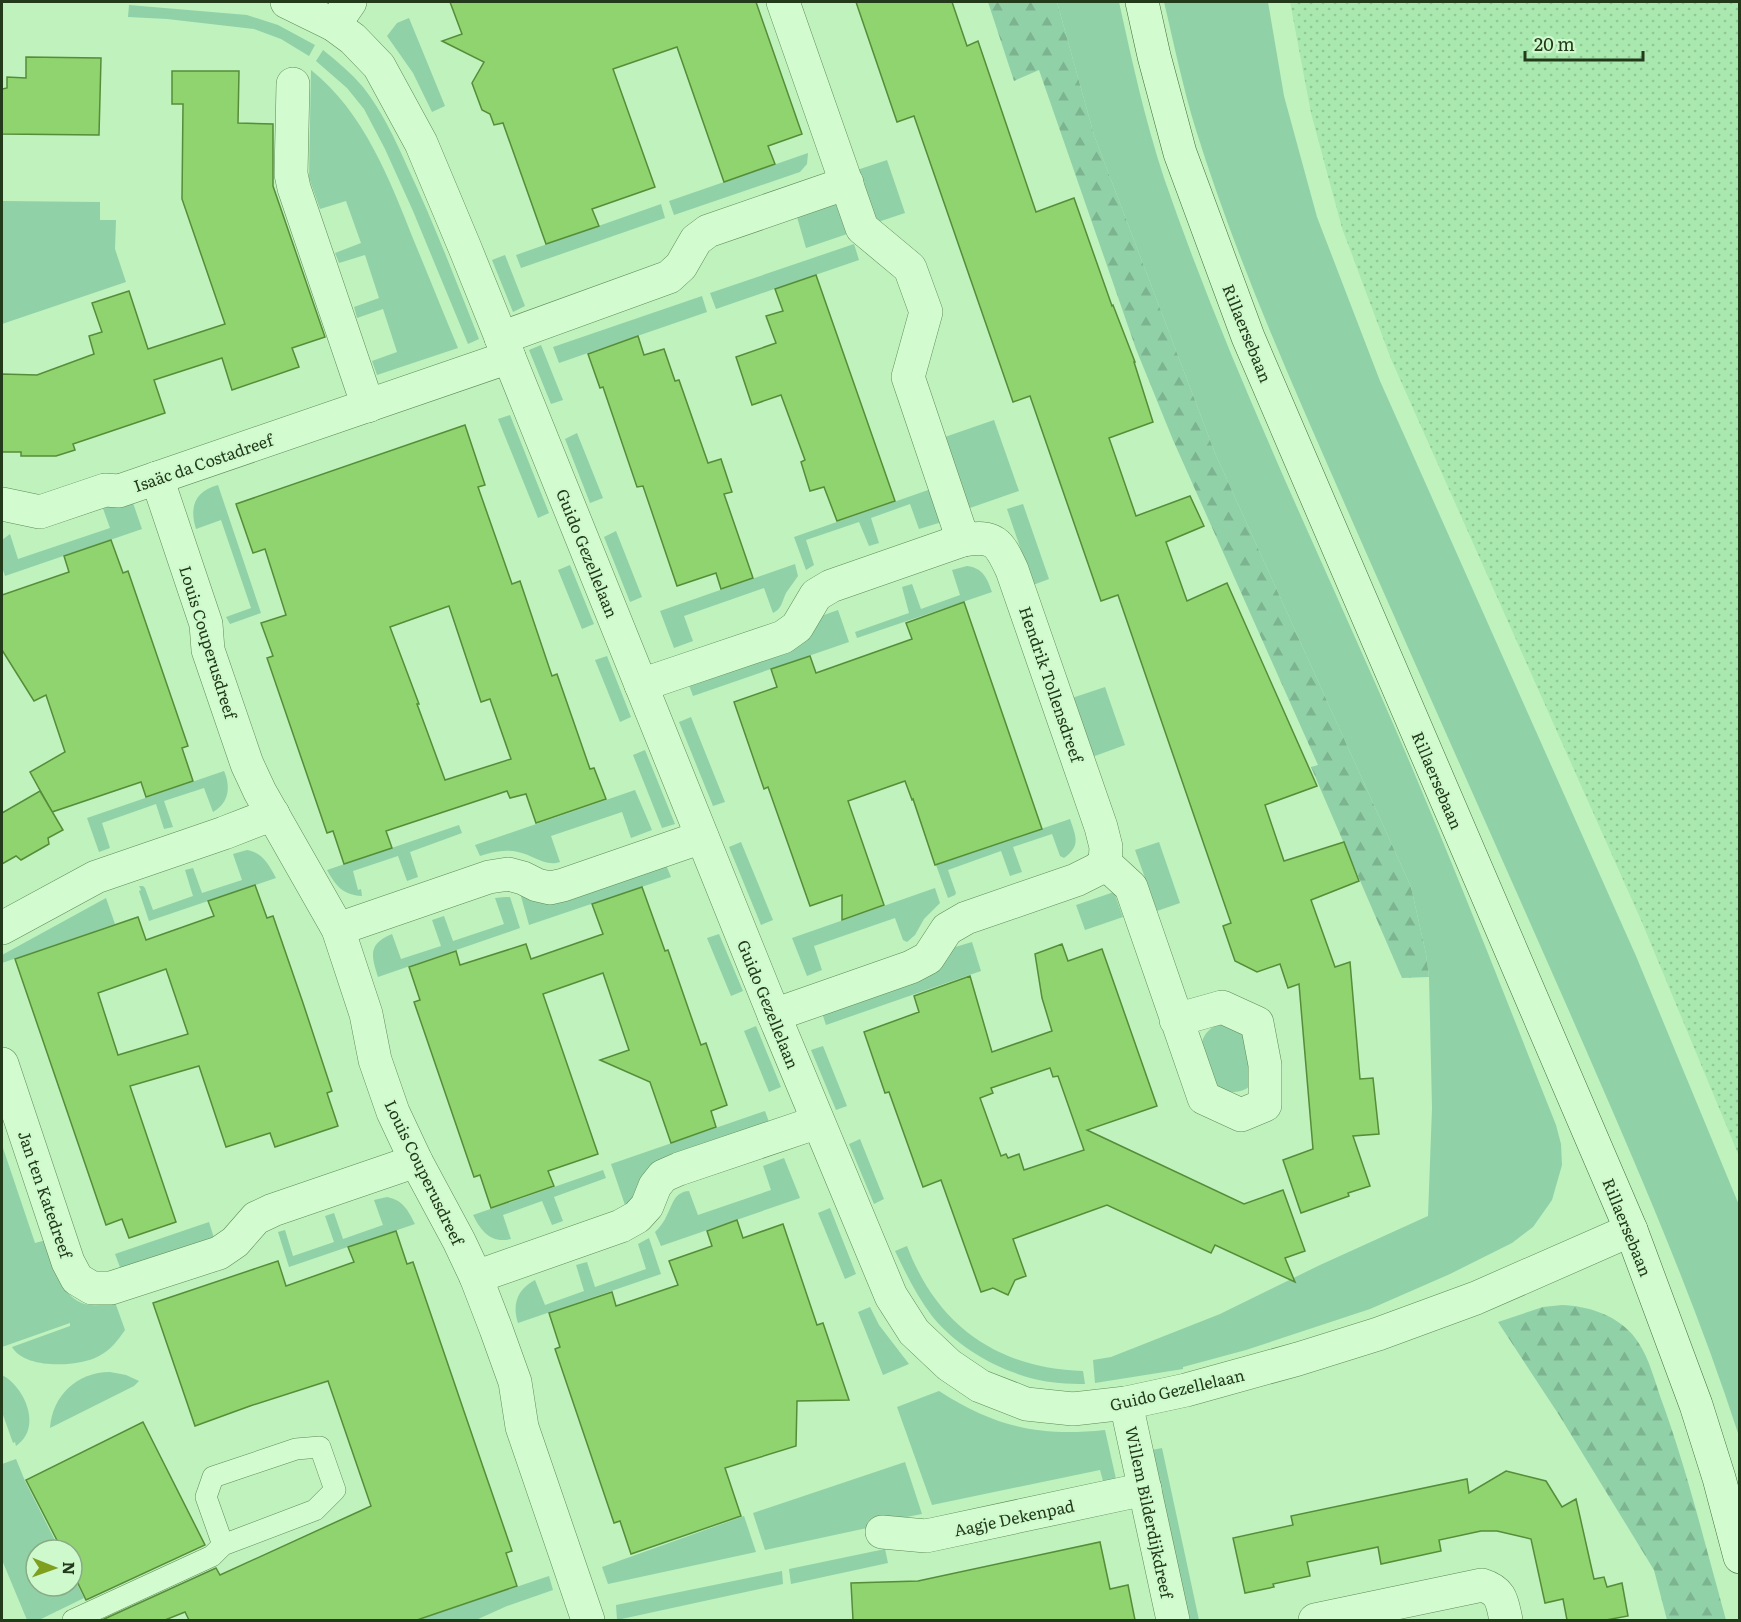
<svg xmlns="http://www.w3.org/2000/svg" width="1741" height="1622" font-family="Literata,serif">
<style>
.farmland{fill:url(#farmland-dots)}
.green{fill:#90d1a8}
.forest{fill:url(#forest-firs)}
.building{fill:#8fd46f;stroke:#558d38;stroke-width:1.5;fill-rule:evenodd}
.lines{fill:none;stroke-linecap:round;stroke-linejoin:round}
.lane-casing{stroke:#608b54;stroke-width:22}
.street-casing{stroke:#608b54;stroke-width:34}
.secondary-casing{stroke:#446d38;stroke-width:34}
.lane{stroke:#d2fcd0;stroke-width:21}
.street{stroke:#d2fcd0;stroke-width:33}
.secondary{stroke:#d2fcd0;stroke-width:33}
.labels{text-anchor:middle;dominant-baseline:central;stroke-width:4.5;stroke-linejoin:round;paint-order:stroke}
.street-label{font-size:16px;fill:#22391a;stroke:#cef9cd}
</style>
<defs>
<pattern id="farmland-dots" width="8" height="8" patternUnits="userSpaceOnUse" patternTransform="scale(1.5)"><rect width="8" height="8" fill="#a9e8af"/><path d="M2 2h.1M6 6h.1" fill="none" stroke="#91c896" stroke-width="1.8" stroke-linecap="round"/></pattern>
<pattern id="forest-firs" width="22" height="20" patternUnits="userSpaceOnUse" patternTransform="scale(1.5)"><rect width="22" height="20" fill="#90d1a8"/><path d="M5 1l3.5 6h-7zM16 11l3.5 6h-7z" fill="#7cb490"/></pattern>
</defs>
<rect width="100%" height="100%" fill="#bff2bd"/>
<!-- farmland -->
<path class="farmland" d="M 1290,2 L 1739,2 L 1739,1156 L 1641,920 L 1391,359 L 1342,228 L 1311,113 Z"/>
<!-- green -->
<g class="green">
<path d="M 1057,2 L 1119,2 C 1132,61 1145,120 1164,178 C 1224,352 1303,519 1377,687 C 1441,831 1498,979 1556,1125 L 1561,1144 L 1562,1165 L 1552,1200 L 1533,1227 L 1512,1243 L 1450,1274 L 1370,1309 L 1246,1350 L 1183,1367 L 1183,1369 L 1095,1383 L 1093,1360 L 1111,1357 L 1220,1314 L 1320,1265 L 1428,1216 L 1432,1108 L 1429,977 L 1426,954 L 1411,887 L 1215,453 L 1094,135 Z"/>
<path d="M 1164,2 L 1268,2 L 1284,96 L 1317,217 L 1380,381 L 1636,956 L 1739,1205 L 1739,1436 C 1692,1291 1630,1151 1569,1011 C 1500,854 1430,698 1361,541 C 1302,406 1240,271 1196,130 C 1183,88 1174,44 1164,2 Z"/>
<path d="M 129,5 L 247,15 L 278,25 L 315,45 L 309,56 L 281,39 L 254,29 L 167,19 L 128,17 Z"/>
<path d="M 409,18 L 445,106 L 432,112 L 413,73 L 387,36 L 397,23 Z"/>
<path d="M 323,50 C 337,61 351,73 363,87 C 382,111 395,139 407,166 C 434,223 456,281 479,339 L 468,344 L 413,211 L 385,149 L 364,109 L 347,88 L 316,61 Z"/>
<path d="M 311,70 C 364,112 390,180 414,241 C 429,277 443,312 458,348 L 377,375 L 372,361 L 397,352 L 383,309 L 357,318 L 354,307 L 379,298 L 365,255 L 339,263 L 335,253 L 361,243 L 346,201 L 320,209 L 309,178 Z"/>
<path d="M 808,153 L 807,164 L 800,172 L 674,215 L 669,201 Z"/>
<path d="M 887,160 L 905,213 L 875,223 L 857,170 Z"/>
<path d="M 2,201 L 100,202 L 100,220 L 116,220 L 115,249 L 126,282 L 2,324 Z"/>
<path d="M 837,202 L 850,233 L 806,248 L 797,217 Z"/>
<path d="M 661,204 L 665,218 L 521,268 L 516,255 Z"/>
<path d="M 854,244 L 859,260 L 716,309 L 710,293 Z"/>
<path d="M 505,255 L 525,306 L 513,312 L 492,260 Z"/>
<path d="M 702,296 L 707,312 L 559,363 L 553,347 Z"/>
<path d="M 541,345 L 563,400 L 551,404 L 529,350 Z"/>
<path d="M 510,415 L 549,513 L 538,518 L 498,419 Z"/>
<path d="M 994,420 L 1019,491 L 967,509 L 942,438 Z"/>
<path d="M 577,433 L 603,498 L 590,503 L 565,439 Z"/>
<path d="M 218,485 L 261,613 L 230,624 L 226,617 L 251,608 L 221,520 L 196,529 C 189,507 195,491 218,485 Z"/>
<path d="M 931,489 L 942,522 L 919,529 L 910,504 L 871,518 L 879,543 L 869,546 L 859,522 L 806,540 L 814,565 L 806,570 L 794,537 Z"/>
<path d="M 101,503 L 133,503 L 142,529 L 5,576 L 2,567 L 2,540 L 10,534 L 18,559 L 110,528 Z"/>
<path d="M 1023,504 L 1049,579 L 1033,585 L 1007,509 Z"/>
<path d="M 616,531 L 642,597 L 630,602 L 604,537 Z"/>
<path d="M 795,564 L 798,576 C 794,582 790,587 786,593 C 782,601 782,609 773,613 L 764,588 L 684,616 L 693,641 L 674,648 L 660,611 Z"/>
<path d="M 570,565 L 594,624 L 582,629 L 558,570 Z"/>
<path d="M 967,566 C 983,568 987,578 992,592 L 857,638 L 855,632 L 909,613 L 902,587 L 912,584 L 921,609 L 960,595 L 952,570 Z"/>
<path d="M 838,610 L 849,642 L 693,696 L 689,685 L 821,616 Z"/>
<path d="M 607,656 L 631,717 L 620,722 L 595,660 Z"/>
<path d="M 1105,687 L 1125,745 L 1092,757 L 1072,698 Z"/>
<path d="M 691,717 L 725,802 L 713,806 L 679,722 Z"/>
<path d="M 645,750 L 675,824 L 662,828 L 633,755 Z"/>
<path d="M 224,771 C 231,787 229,803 213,812 L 204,788 L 164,801 L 173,827 L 164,829 L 156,804 L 102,823 L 110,848 L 99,852 L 87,818 Z"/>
<path d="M 635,790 L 652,830 L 631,838 L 622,812 L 551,836 L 560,862 C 544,867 534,855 518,852 C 505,849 492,852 480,856 L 475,845 Z"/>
<path d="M 1070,819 C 1076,837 1081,846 1064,858 L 1060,856 L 1052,834 L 1013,847 L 1022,872 L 1010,876 L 1001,851 L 948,870 L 956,893 L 955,895 L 948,898 L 936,865 Z"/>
<path d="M 459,825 L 462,833 L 410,852 L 418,877 L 407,881 L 398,856 L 353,871 L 358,890 L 361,889 L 362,896 C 343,895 336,886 327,870 Z"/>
<path d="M 741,842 L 773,920 L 761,925 L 729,847 Z"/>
<path d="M 1159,842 L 1180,903 L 1157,911 L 1135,850 Z"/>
<path d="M 247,850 C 263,853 269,865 276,878 L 149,921 L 139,891 L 141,890 L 139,886 L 143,886 L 145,888 L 153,910 L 193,896 L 185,870 L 193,868 L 202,893 L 242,880 L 233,854 Z"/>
<path d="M 666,865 L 671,877 L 529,925 L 520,893 Z"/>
<path d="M 935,888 L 940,903 L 924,919 L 915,935 L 907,942 L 903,940 L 895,918 L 814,946 L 822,970 L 807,976 L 792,938 Z"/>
<path d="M 1114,892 L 1123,917 L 1085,930 L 1076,905 Z"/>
<path d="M 505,897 L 510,897 L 520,928 L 378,977 C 371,955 368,944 392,934 L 401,959 L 441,946 L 432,920 L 444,916 L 453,941 L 504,924 L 495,898 Z"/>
<path d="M 106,898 L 115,924 L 2,963 L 2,955 Z"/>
<path d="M 719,934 L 743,991 L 731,996 L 707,938 Z"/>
<path d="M 972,942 L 981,971 L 826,1025 L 822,1013 L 952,948 Z"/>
<path d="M 1220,1024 L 1241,1033 L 1250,1045 L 1250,1086 C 1238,1096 1221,1093 1213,1080 C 1210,1075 1208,1067 1206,1061 C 1204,1056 1201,1049 1202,1043 C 1203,1034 1212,1026 1220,1024 Z"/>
<path d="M 756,1026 L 781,1087 L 769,1092 L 744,1031 Z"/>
<path d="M 823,1046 L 847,1106 L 836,1110 L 811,1050 Z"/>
<path d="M 765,1111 L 769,1122 L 635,1196 L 626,1208 L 611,1164 Z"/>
<path d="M 860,1139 L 884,1199 L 874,1204 L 849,1144 Z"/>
<path d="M 2,1145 L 35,1243 L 46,1240 C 59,1277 64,1317 115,1302 L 125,1330 C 118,1340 111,1350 99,1356 C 80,1367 25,1370 12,1347 L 70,1326 L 70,1323 L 2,1347 Z"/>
<path d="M 784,1158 L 800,1198 L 661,1246 L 655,1232 C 660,1227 664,1222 667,1215 C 673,1204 674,1192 689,1191 L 698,1215 L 771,1190 L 763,1166 Z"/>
<path d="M 603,1170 L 606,1178 L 554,1197 L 563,1221 L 552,1225 L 542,1201 L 503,1215 L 511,1239 C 491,1244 481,1231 473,1215 Z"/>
<path d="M 387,1197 C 403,1200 408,1210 415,1224 L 289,1267 L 278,1232 L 285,1230 L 293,1256 L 334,1242 L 325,1216 L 334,1213 L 343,1239 L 383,1225 L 374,1200 Z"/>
<path d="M 830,1208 L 856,1274 L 845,1279 L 818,1213 Z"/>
<path d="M 209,1222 L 214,1238 L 121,1270 L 115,1254 Z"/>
<path d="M 649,1238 L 661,1274 L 518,1323 C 512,1305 517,1289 535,1280 L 545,1305 L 584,1291 L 576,1265 L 587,1262 L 595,1287 L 646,1269 L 638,1244 Z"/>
<path d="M 907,1246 C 938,1327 998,1368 1083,1371 L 1085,1384 C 1068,1384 1050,1383 1034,1379 C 996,1369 957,1347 932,1316 C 917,1296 906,1274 895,1251 Z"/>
<path d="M 870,1307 L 879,1325 L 909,1364 L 883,1375 L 858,1312 Z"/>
<path d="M 110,1372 L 126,1375 L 139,1381 L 134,1386 L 50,1428 C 52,1396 77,1372 110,1372 Z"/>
<path d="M 2,1375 C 25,1387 43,1428 16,1446 L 15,1442 L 13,1443 L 2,1412 Z"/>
<path d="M 939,1391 C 995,1427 1039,1437 1105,1430 L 1116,1479 L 1103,1481 L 1100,1470 L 932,1505 L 897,1407 Z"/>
<path d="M 1162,1448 L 1199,1620 L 1189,1620 L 1152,1450 Z"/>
<path d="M 16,1459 L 25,1481 L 60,1550 L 36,1550 L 36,1586 L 72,1586 L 72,1574 L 84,1598 L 39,1620 L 27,1620 L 2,1560 L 2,1464 Z"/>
<path d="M 905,1462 L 922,1514 L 881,1522 L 881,1525 L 765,1550 L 753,1513 Z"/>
<path d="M 744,1516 L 756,1552 L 608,1584 L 602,1567 Z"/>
<path d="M 885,1549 L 888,1563 L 791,1584 L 789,1569 Z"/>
<path d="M 782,1571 L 783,1584 L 617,1620 L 616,1605 Z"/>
<path d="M 549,1576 L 553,1590 L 507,1606 L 476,1620 L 417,1620 Z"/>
</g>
<!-- forest -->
<g class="forest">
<path d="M 988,2 L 1057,2 L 1094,135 L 1215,453 L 1411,887 L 1426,954 L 1429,977 L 1402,978 L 1311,767 L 1318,765 L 1173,440 L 1136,349 L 1039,70 L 1014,81 Z"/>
<path d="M 1562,1305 C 1587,1306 1614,1314 1632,1334 C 1647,1351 1653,1375 1660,1396 C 1687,1469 1705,1545 1726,1620 L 1667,1620 L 1654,1570 L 1559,1415 L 1498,1322 L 1543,1307 Z"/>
</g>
<!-- building -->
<g class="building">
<path d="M 450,2 L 756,2 L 802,134 L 768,146 L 775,164 L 724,182 L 677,47 L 613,69 L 655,187 L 592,209 L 599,226 L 546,244 L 503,123 L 494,125 L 490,114 L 482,110 L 472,83 L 484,62 L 442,41 L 462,34 Z"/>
<path d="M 856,2 L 952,2 L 967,46 L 978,41 L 1036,212 L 1074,198 L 1112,306 L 1113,305 L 1135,362 L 1134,362 L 1153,422 L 1109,438 L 1136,516 L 1190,496 L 1204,526 L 1166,542 L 1187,601 L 1227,583 L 1317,786 L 1265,805 L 1284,861 L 1344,842 L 1359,881 L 1311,900 L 1335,967 L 1350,962 L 1360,1079 L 1373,1078 L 1379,1134 L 1353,1136 L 1370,1186 L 1348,1193 L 1349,1196 L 1301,1213 L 1283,1160 L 1313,1149 L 1299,984 L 1288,988 L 1280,964 L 1257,972 L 1235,961 L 1223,926 L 1231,923 L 1118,595 L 1101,601 L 1030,396 L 1013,402 L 914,116 L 897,122 Z"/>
<path d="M 26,57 L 101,58 L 99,135 L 2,134 L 2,89 L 7,88 L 7,77 L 26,78 Z"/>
<path d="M 172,71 L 239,71 L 238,123 L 273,124 L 273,186 L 325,337 L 292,348 L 299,367 L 232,390 L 222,358 L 154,380 L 165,413 L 73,444 L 75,450 L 56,456 L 21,456 L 21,452 L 2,452 L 2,374 L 37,375 L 94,354 L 89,336 L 102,332 L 92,303 L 129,291 L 148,349 L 225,324 L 182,199 L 183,104 L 172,104 Z"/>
<path d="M 816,275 L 895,501 L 837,521 L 824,487 L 810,491 L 801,462 L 805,460 L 781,395 L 752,405 L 736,357 L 776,343 L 766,316 L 783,311 L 775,289 Z"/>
<path d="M 638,336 L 644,355 L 664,349 L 675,381 L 679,380 L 708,463 L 721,459 L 732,492 L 724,494 L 753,578 L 721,589 L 716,573 L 677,586 L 643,486 L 637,487 L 603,387 L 600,388 L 588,354 Z"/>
<path d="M 465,425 L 485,485 L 478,487 L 512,584 L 520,581 L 552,676 L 557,674 L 590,769 L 594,768 L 606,799 L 536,823 L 526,794 L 510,798 L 507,791 L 386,831 L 392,848 L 344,864 L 333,831 L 327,833 L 267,658 L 273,656 L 261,623 L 286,615 L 265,549 L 253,553 L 236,504 ZM 449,606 L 481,702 L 490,699 L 511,759 L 445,780 L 417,704 L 419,704 L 390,627 Z"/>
<path d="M 111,540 L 123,573 L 128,571 L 188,746 L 182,748 L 193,781 L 146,797 L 141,782 L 52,812 L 30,772 L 65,752 L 46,695 L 34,701 L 2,650 L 2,595 L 69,572 L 64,556 Z"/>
<path d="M 964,602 L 1042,829 L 935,865 L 913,799 L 912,800 L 905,781 L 848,801 L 884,905 L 842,920 L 842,895 L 810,906 L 768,787 L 764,789 L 734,702 L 777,687 L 771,669 L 810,656 L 816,673 L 912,639 L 906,623 Z"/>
<path d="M 40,791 L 63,830 L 48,838 L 49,844 L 21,860 L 16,856 L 2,864 L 2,813 Z"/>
<path d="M 255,885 L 267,918 L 273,916 L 303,1003 L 332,1091 L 327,1093 L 338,1126 L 275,1147 L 270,1133 L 226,1147 L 199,1066 L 130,1086 L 176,1222 L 129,1238 L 122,1219 L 106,1225 L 15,959 L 138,917 L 146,940 L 214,916 L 208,901 ZM 166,969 L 188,1034 L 118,1055 L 98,993 Z"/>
<path d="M 642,887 L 665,951 L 668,950 L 701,1045 L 706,1043 L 727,1105 L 711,1111 L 716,1127 L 671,1143 L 650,1082 L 600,1060 L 629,1050 L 603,973 L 543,994 L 598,1154 L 548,1171 L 554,1186 L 491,1208 L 480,1175 L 474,1177 L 424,1031 L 414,1002 L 420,1000 L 409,967 L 456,951 L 460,965 L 526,944 L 531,959 L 603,934 L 592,904 Z"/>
<path d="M 1062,944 L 1068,961 L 1102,949 L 1157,1106 L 1087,1130 L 1244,1204 L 1283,1190 L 1305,1251 L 1285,1258 L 1295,1282 L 1215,1245 L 1211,1253 L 1107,1205 L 1013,1239 L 1026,1276 L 1015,1280 L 1008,1295 L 993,1288 L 981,1292 L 941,1180 L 923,1187 L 889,1092 L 885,1093 L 864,1032 L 919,1012 L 914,996 L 970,976 L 992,1052 L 1052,1031 L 1042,998 L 1035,954 ZM 1050,1068 L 1053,1077 L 1058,1076 L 1084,1150 L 1024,1170 L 1019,1154 L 1008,1158 L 1006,1154 L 1001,1156 L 980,1098 L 993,1093 L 991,1088 Z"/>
<path d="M 737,1220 L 743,1238 L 783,1224 L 817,1325 L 823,1323 L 849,1400 L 797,1401 L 796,1446 L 725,1468 L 741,1516 L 631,1554 L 620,1521 L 614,1523 L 555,1349 L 560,1347 L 549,1313 L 612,1292 L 616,1306 L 678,1285 L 669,1261 L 712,1246 L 707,1231 Z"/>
<path d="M 396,1231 L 407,1264 L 413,1262 L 482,1464 L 512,1551 L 506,1553 L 517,1586 L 417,1620 L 189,1620 L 185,1612 L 165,1620 L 102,1620 L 216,1568 L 220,1575 L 371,1506 L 328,1381 L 250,1406 L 195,1426 L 153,1303 L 278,1261 L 286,1286 L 354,1262 L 348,1247 Z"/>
<path d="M 143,1422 L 205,1545 L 86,1600 L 72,1571 L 72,1550 L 62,1550 L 26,1480 Z"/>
<path d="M 1506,1471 L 1546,1481 L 1562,1507 L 1576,1499 L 1594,1579 L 1604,1577 L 1607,1587 L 1622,1583 L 1628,1616 L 1606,1620 L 1567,1620 L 1563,1599 L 1545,1603 L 1531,1539 L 1497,1531 L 1481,1531 L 1439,1540 L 1441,1551 L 1381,1564 L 1378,1547 L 1307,1562 L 1310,1576 L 1273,1584 L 1274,1587 L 1245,1593 L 1233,1538 L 1293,1525 L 1291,1516 L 1467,1479 L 1469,1493 Z"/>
<path d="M 1100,1542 L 1110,1589 L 1128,1585 L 1135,1620 L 853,1620 L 851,1583 L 918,1581 Z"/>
</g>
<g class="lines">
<!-- lane casing -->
<g class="lane-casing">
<path id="lane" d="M 73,1620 L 212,1556 L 223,1545 L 315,1510 L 335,1490 L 320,1447 L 296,1449 L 213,1477 L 206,1497 L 223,1545"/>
</g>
<!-- street casing -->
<g class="street-casing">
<g id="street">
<path d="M 287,2 L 334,25 L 353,39 L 379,66 L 421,143 L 465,248 L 774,1015 L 891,1296 L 914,1332 L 949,1365 L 980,1386 L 1026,1404 L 1073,1409 L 1126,1403 L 1186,1390 L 1298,1359 L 1378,1334 L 1476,1298 L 1631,1230"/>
<path d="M 783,2 L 862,228 L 910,268 L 926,312 L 908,377 L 963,540 C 995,535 999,542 1012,570 L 1101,827 L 1106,847 L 1105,863 L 1131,887 L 1204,1098 L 1241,1115 L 1265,1105 L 1265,1065 L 1257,1023 L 1222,1007 L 1176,1020"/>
<path d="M 334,25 L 350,2"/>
<path d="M 293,84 L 291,174 L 294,188 L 368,406"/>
<path d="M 501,338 L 669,277 L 681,266 L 696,240 L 708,231 L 847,183"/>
<path d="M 157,478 L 206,624 L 208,650 L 247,764 L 260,792 L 338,929 L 366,1014 L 375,1060 L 393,1112 L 416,1161 L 459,1241 L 476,1277 L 496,1329 L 515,1382 L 522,1427 L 588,1620"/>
<path d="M 2,504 L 40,512 L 105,490 L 119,491 L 509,357"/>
<path d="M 641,685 L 783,637 L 797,627 L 816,595 L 831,586 L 963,540"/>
<path d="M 2,928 L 96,877 L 224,833 L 273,814"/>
<path d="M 338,929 L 489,877 L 508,874 L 523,878 L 537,885 L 550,888 L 563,885 L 702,837"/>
<path d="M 774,1015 L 911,967 L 928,958 L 947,929 L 966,918 L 1076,880 L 1096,870 L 1105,863"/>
<path d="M 2,1064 L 68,1262 L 77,1279 L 92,1288 L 111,1288 L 219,1253 L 235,1242 L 256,1218 L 273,1210 L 416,1161"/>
<path d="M 476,1277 L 621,1226 L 637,1217 L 647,1206 L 655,1186 L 663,1176 L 679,1169 L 818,1122"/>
<path d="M 1126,1403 L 1173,1620"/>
<path d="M 882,1532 L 926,1536 L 1145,1489"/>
<path d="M 1315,1620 L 1482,1585 C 1502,1591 1502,1602 1506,1620"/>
</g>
</g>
<!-- secondary casing -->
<g class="secondary-casing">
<path id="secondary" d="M 1142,2 L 1154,56 L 1180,153 L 1248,337 L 1631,1230 L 1696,1405 L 1719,1478 L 1740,1557"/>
</g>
<!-- lane -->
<use href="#lane" class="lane"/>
<!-- street -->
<use href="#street" class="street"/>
<!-- secondary -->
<use href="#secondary" class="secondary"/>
</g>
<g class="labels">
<!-- street labels -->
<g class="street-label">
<text transform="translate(1248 333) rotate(68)">Rillaersebaan</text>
<text transform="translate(203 462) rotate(-19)">Isaäc da Costadreef</text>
<text transform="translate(588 553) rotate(68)">Guido Gezellelaan</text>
<text transform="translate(209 642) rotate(73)">Louis Couperusdreef</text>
<text transform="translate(1052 684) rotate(71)">Hendrik Tollensdreef</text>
<text transform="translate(1438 780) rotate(67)">Rillaersebaan</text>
<text transform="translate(769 1004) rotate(68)">Guido Gezellelaan</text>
<text transform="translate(425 1172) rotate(64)">Louis Couperusdreef</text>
<text transform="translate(46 1194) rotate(71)">Jan ten Katedreef</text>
<text transform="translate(1628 1227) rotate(68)">Rillaersebaan</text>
<text transform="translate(1177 1389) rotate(-13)">Guido Gezellelaan</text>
<text transform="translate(1150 1512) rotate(78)">Willem Bilderdijkdreef</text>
<text transform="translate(1014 1517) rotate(-12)">Aagje Dekenpad</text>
</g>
</g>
<!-- border -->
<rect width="1741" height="1622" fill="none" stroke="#22391a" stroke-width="6"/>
<!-- north arrow -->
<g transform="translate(54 1568) rotate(91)"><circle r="28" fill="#cef9cd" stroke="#89ac85" stroke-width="1.5"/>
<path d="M0-4.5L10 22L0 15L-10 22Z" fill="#7fa01f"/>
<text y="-9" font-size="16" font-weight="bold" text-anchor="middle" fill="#22391a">N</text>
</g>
<!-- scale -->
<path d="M1525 51v9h118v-9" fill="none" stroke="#22391a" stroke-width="3"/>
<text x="1534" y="51" font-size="18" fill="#22391a" stroke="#cef9cd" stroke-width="4.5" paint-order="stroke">20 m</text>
</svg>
